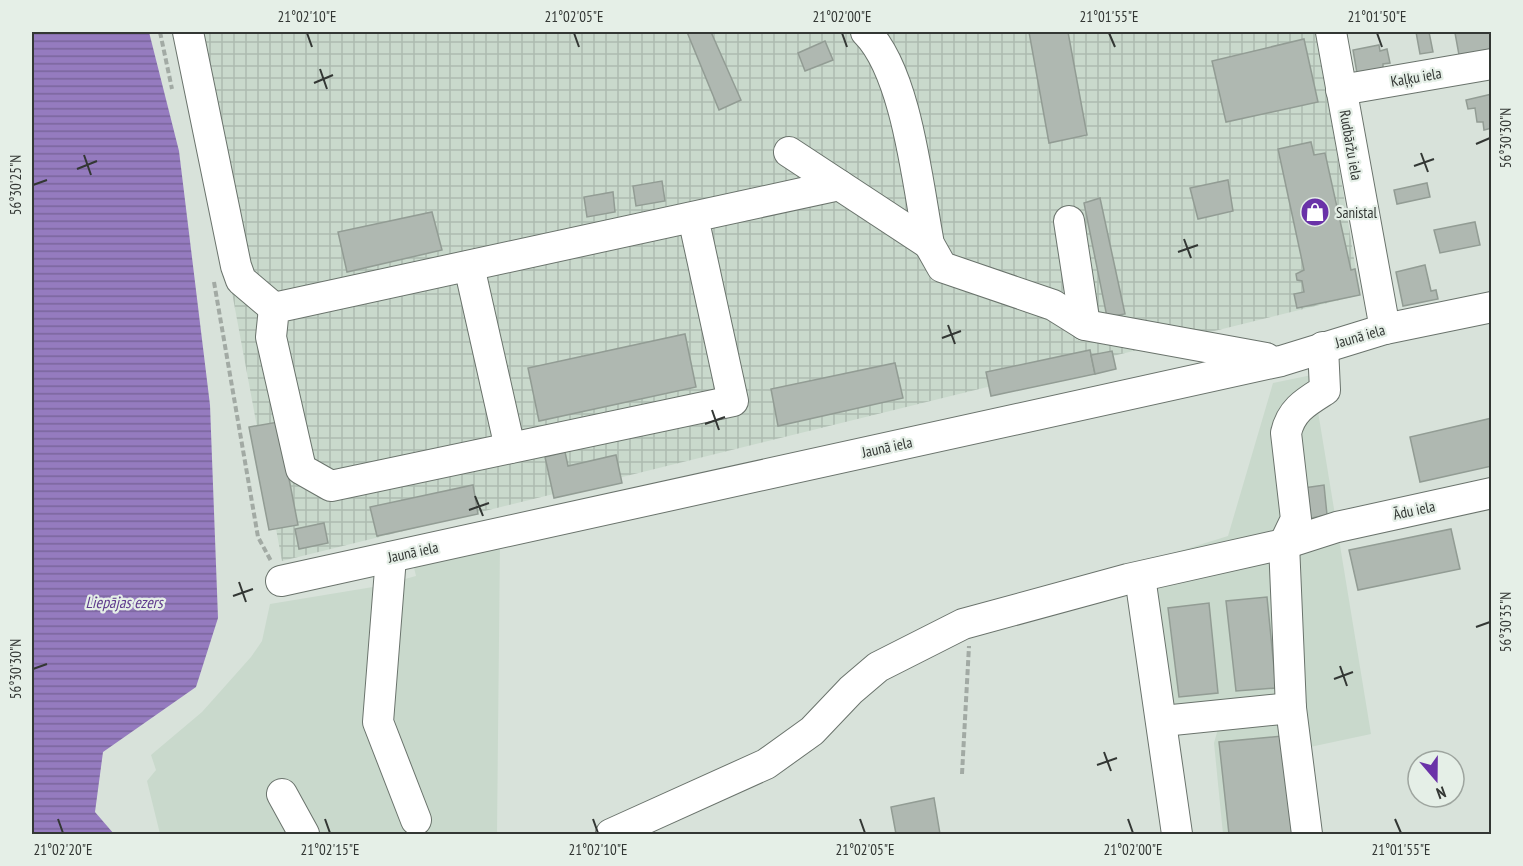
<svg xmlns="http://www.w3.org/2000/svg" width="1523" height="866" font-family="'PT Sans Narrow',sans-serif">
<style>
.built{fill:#c9d9cc}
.industrial{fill:url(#industrial-grid)}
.water{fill:url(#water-rules)}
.building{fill:#afb8b1;stroke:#929c94;stroke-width:1.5}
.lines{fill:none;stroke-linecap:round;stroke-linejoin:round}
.minor-casing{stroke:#6a736c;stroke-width:32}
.path{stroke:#a2aaa4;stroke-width:4;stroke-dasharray:6 3;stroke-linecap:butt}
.minor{stroke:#fff;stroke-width:30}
.ticks{fill:none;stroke:#333734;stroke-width:2}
.labels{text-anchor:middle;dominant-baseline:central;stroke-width:4.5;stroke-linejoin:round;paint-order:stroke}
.street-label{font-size:15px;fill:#333734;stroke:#e5efe7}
.poi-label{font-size:15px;fill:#333734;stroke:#e5efe7;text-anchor:start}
.water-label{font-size:16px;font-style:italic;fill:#5e398c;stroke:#e5efe7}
.neatline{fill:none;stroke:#333734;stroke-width:2}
.ticks-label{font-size:15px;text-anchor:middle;fill:#333734}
</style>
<defs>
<pattern id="industrial-grid" width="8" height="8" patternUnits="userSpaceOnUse" patternTransform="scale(1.5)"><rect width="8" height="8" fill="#c9d9cc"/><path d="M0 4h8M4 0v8" fill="none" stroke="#adbbb0"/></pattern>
<pattern id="water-rules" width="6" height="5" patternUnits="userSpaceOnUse" patternTransform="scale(1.5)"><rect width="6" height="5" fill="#957bbf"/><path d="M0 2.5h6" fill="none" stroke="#7a669c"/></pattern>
</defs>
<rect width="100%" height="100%" fill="#d8e2da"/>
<!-- built -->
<g class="built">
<path d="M 1312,375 L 1371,734 L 1310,747 L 1318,834 L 1223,834 L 1214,743 L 1225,704 L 1168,710 L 1151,560 L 1228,536 L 1273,383 Z"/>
<path d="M 500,541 L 497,834 L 160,834 L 147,781 L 156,770 L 151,755 L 202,712 L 251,657 L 262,641 L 270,604 L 379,586 L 416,576 L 412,559 Z"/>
</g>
<!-- industrial -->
<path class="industrial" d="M 176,32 L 1317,32 L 1360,295 L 282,561 L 209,169 Z"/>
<!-- water -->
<path class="water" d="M 32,32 L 149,32 L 179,151 L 210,405 L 218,618 L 196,687 L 103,752 L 95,812 L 114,834 L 32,834 Z"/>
<!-- building -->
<g class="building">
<path d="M 687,32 L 711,32 L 741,100 L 719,110 Z"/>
<path d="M 1029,32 L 1068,32 L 1087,135 L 1049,143 Z"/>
<path d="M 1416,32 L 1429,32 L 1433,52 L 1420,54 Z"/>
<path d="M 1492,32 L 1492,49 L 1459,55 L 1455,33 Z"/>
<path d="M 1304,39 L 1318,102 L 1226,122 L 1212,61 Z"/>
<path d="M 825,41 L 833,60 L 805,71 L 798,53 Z"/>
<path d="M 1379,45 L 1380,51 L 1387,49 L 1390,63 L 1383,64 L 1383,68 L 1357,73 L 1353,50 Z"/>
<path d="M 1492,94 L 1492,128 L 1484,130 L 1483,122 L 1477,122 L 1475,108 L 1468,109 L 1466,100 Z"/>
<path d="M 1311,142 L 1314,155 L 1325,153 L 1351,270 L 1355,269 L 1360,295 L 1297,308 L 1294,294 L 1304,292 L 1302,281 L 1297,280 L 1296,274 L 1304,270 L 1278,149 Z"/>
<path d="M 1228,180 L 1233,211 L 1198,219 L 1190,188 Z"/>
<path d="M 662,181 L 665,201 L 636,206 L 633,186 Z"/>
<path d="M 1427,183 L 1430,197 L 1397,204 L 1394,190 Z"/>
<path d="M 613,192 L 615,212 L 587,217 L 584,197 Z"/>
<path d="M 1100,198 L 1125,314 L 1107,317 L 1084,203 Z"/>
<path d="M 432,212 L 442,250 L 347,272 L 338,232 Z"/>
<path d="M 1475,222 L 1480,245 L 1440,253 L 1434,230 Z"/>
<path d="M 1425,265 L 1431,291 L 1436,290 L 1438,299 L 1403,306 L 1396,272 Z"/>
<path d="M 685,334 L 696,387 L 539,421 L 528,368 Z"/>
<path d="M 1090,350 L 1095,374 L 991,396 L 986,372 Z"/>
<path d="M 1112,351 L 1116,369 L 1095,374 L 1091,355 Z"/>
<path d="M 895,363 L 903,398 L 778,426 L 771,389 Z"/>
<path d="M 1492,418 L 1492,466 L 1420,482 L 1410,437 Z"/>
<path d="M 278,422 L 298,525 L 269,530 L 249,427 Z"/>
<path d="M 565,452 L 568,466 L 616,455 L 622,483 L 554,498 L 545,457 Z"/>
<path d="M 473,485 L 478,514 L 377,536 L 370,507 Z"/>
<path d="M 1324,485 L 1327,515 L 1302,520 L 1297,489 Z"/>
<path d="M 324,523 L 328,543 L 299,549 L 295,529 Z"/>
<path d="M 1451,529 L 1460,569 L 1358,590 L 1349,550 Z"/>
<path d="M 1267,597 L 1276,688 L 1236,691 L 1226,601 Z"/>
<path d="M 1209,603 L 1218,693 L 1179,697 L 1168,608 Z"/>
<path d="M 1282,736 L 1292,834 L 1229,834 L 1219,742 Z"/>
<path d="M 934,798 L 940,834 L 896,834 L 891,807 Z"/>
</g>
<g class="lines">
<!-- minor casing -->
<g class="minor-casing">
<g id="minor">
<path d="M 188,32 L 236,266 L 241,280 L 274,308"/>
<path d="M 866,32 C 907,73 918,187 929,244 L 942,267 L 1053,305 L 1085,325 L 1266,358"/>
<path d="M 1331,32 L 1385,329"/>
<path d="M 1341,90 L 1492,64"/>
<path d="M 789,152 L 929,244"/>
<path d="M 693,217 L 733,401 L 331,486 L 301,469 L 271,337 L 274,308 L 839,185"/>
<path d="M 1069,221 L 1085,325"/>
<path d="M 469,266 L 510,448"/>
<path d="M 391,557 L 378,722 L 416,820"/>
<path d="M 1140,577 L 1177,834"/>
<path d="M 281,581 L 1281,361 L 1385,329 L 1492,307"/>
<path d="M 1163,721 L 1291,708"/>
<path d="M 282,794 L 304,834"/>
<path d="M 611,834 L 766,764 L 812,731 L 851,690 L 878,667 L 963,624 L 1128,579 L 1284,544 L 1337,527 L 1492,493"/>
<path d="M 1307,834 L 1291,708 L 1284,544 L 1296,519 L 1286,433 C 1291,410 1306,402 1325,390 L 1323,347"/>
</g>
</g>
<!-- path -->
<g class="path">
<path d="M 160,32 L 172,89"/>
<path d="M 214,282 L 258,537 L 271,561"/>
<path d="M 962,774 L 969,646"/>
</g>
<!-- minor -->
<use href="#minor" class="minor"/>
</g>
<!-- ticks -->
<path class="ticks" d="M 307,33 L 312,47M 574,33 L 579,47M 842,33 L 847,47M 1109,33 L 1115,47M 1377,33 L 1382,47M 320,69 L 327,89M 314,83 L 333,75M 1476,144 L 1490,138M 1421,153 L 1428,172M 84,155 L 91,175M 1414,166 L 1434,159M 77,169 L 97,161M 33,185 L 47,180M 1184,239 L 1191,258M 1178,252 L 1198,245M 948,325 L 955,344M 942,338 L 961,331M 712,410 L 719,430M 705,424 L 725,417M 475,496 L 483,516M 469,510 L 489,503M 239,582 L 246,602M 233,596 L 253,589M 1476,627 L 1490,622M 1340,666 L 1347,686M 33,669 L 47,664M 1334,679 L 1353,672M 1104,752 L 1111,771M 1097,765 L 1117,758M 58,819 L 63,833M 325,819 L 330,833M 593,819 L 598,833M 860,819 L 865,833M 1128,819 L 1133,833M 1395,819 L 1401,833"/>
<!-- icons -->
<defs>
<g id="shop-disc" transform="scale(1.5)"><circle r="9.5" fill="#6a32a8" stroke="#e5efe7"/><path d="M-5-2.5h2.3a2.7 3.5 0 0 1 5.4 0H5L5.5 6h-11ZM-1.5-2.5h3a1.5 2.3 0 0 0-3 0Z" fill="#fff"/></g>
</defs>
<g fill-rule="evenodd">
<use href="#shop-disc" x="1315" y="212"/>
</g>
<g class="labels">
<!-- street labels -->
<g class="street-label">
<text transform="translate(1416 77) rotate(-10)">Kaļķu iela</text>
<text transform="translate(1351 145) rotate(80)">Rudbāržu iela</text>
<text transform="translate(1360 336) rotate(-16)">Jaunā iela</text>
<text transform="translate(887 447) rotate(-12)">Jaunā iela</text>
<text transform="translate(1414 510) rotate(-12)">Ādu iela</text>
<text transform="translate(413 552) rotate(-12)">Jaunā iela</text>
</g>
<!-- poi labels -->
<g class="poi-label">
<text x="1336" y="212">Sanistal</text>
</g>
<!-- water labels -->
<g class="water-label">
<text x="124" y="602">Liepājas ezers</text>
</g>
</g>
<!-- border -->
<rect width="1523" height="866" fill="none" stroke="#e5efe7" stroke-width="66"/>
<!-- north arrow -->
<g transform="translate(1436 779) rotate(160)"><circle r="28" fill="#e5efe7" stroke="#9ea59f" stroke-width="1.5"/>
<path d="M0-4.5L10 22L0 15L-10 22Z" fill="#6a32a8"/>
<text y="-9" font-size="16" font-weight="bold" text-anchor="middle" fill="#333734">N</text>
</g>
<rect x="33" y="33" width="1457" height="800" class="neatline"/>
<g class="ticks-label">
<text x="307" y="22">21°02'10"E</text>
<text x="574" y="22">21°02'05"E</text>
<text x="842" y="22">21°02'00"E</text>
<text x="1109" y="22">21°01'55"E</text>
<text x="1377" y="22">21°01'50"E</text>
<text transform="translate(1506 138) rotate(-90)" y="5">56°30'30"N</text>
<text transform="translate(16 185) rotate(-90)" y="5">56°30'25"N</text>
<text transform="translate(1506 622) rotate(-90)" y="5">56°30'35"N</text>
<text transform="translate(16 669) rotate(-90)" y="5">56°30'30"N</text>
<text x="63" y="855">21°02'20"E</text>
<text x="330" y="855">21°02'15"E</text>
<text x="598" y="855">21°02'10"E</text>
<text x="865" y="855">21°02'05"E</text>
<text x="1133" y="855">21°02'00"E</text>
<text x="1401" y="855">21°01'55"E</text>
</g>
</svg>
